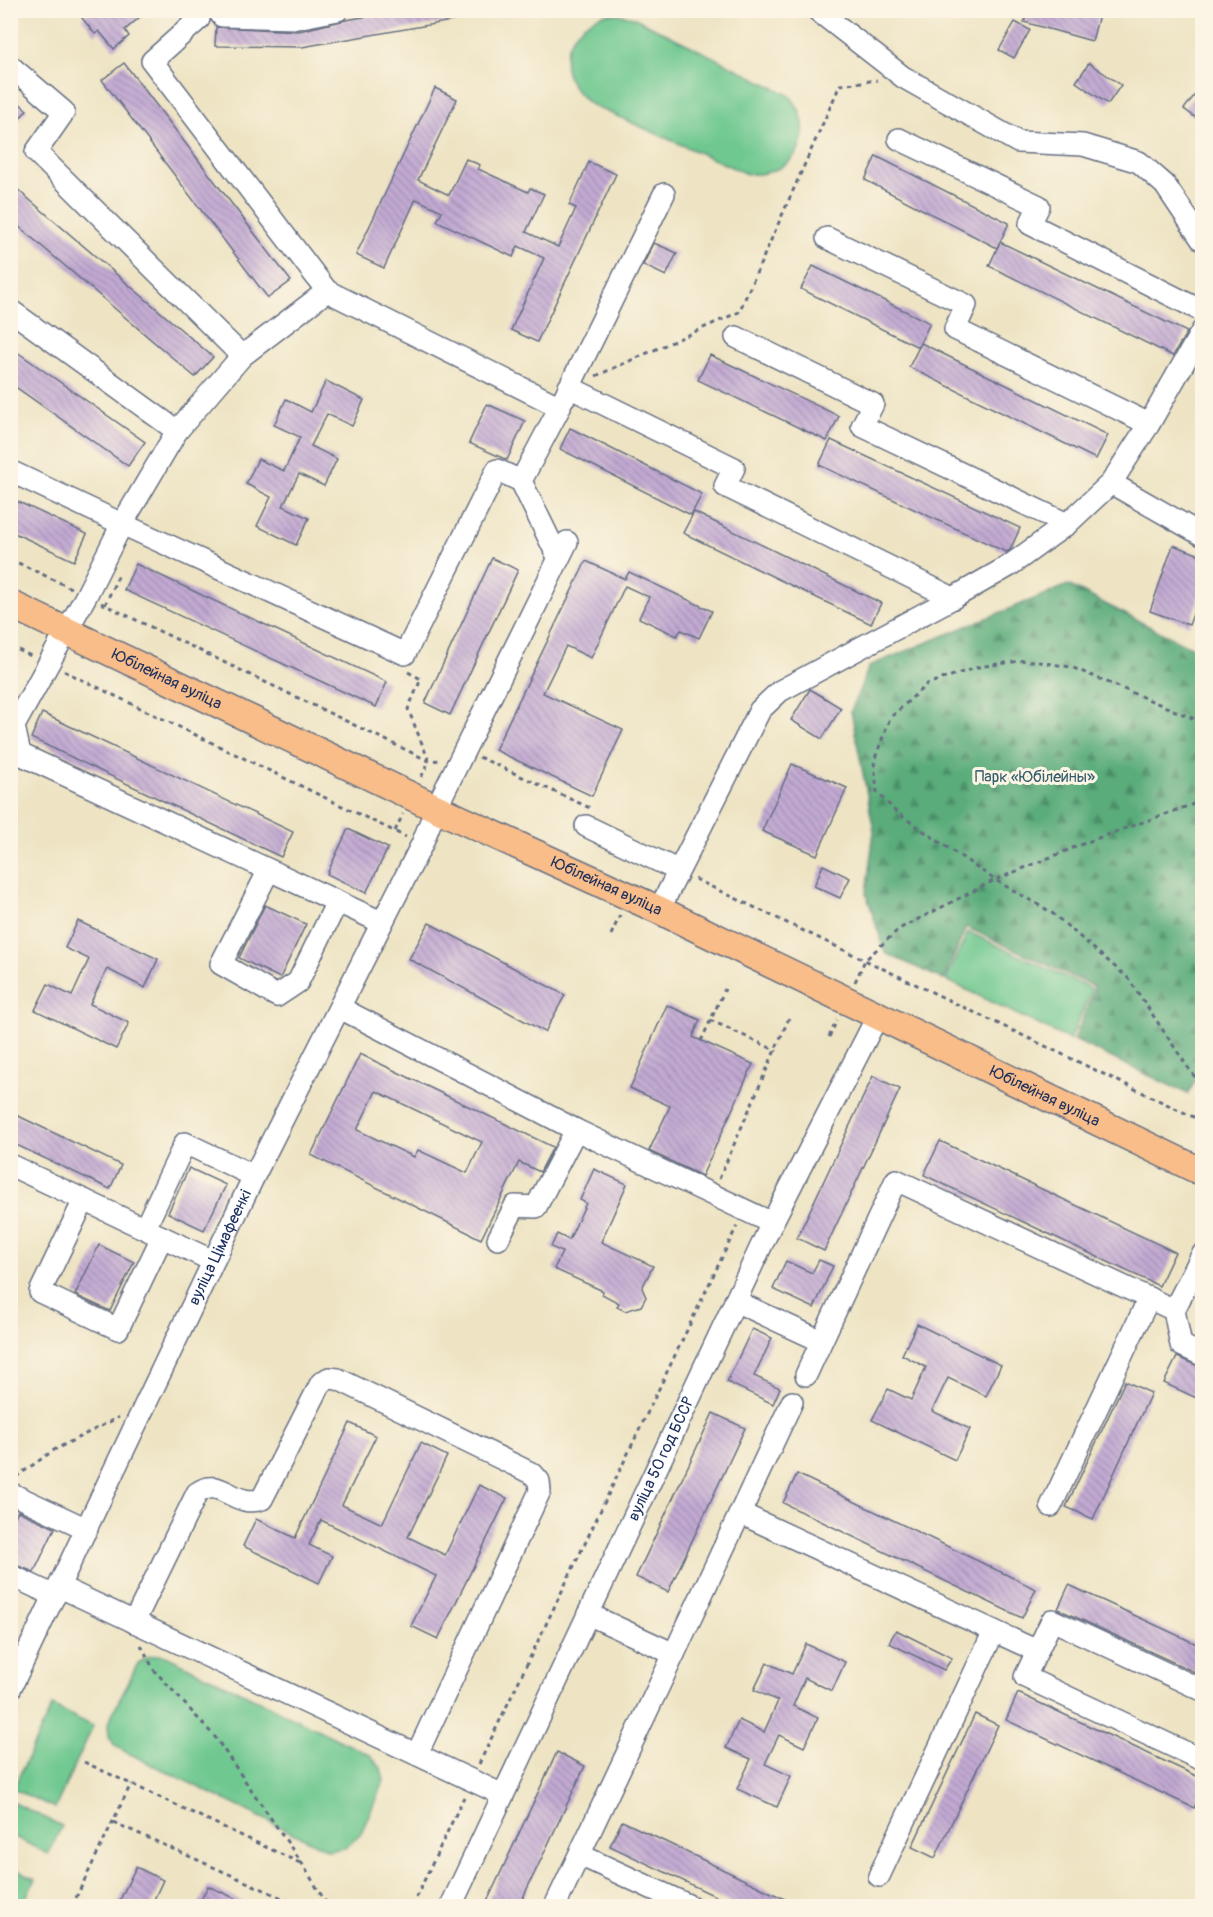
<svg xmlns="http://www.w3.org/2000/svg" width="1213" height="1917" font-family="Pangolin,sans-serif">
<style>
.forest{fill:url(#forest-firs);stroke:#3a6e6c;stroke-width:1.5}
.park{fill:#6ec88f;stroke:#447c76;stroke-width:1.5}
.building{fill:url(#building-back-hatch);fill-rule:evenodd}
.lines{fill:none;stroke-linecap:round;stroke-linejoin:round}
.minor-casing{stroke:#656e82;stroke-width:24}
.major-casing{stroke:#656e82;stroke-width:30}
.path{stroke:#656e82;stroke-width:3;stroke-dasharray:4.5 4.5;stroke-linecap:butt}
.minor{stroke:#fff;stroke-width:21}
.major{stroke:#f8bd89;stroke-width:27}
.labels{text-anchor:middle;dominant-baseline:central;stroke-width:6;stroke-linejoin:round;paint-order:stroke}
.street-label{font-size:16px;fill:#1b2f5e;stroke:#fcf5e5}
.park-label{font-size:16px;fill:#345d6d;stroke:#fcf5e5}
</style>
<defs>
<pattern id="forest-firs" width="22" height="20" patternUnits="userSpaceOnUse" patternTransform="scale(1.5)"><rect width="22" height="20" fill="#5aac7a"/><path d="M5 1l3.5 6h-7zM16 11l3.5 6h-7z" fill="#4a8c67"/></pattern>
<pattern id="building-back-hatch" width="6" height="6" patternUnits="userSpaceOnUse" patternTransform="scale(1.5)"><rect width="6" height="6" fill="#c3aad3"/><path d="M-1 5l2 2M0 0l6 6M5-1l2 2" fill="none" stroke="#9e8bae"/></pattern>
</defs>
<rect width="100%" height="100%" fill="#fcf5e5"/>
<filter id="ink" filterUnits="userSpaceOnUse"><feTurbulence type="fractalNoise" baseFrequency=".0167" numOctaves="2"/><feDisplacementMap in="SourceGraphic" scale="12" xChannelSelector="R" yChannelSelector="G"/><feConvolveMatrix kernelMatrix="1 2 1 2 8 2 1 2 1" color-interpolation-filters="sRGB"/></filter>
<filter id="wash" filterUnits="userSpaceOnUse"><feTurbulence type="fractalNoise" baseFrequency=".008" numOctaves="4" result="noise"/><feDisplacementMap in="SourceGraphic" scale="24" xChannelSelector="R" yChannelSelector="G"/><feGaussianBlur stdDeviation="1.35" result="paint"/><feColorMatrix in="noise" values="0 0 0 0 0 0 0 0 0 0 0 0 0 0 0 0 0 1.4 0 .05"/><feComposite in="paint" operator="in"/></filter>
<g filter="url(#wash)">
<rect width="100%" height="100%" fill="#eee4c4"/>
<!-- forest -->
<path class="forest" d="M 1068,585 L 1186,645 L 1202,650 L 1202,1068 L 1188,1094 L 1074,1040 L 1095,987 L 966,927 L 944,980 L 885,953 L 866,893 L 874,831 L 851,711 L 869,666 Z"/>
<!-- park -->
<g class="park">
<path d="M 606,14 L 617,14 L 633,17 L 789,95 C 822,132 794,178 747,174 L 592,105 C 551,78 559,28 606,14 Z"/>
<path d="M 968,932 L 1092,989 L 1070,1040 L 946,980 Z"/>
<path d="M 158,1655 L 166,1656 L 370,1755 L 381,1768 L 384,1781 L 360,1835 L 345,1848 L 328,1850 L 126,1752 L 115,1746 L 109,1736 L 108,1723 L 137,1665 L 147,1657 Z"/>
<path d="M 52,1706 L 93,1726 L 55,1808 L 13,1789 Z"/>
<path d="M 10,1801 L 62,1826 L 48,1854 L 11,1835 Z"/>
<path d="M 11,1867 L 35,1879 L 22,1906 L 11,1901 Z"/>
</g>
<g id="blocks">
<!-- building -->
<g class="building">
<path d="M 91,10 L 148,10 L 125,30 L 129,36 L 114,49 L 99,31 L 95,34 L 82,18 Z"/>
<path d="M 404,10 L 474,10 L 475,17 L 302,47 L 215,46 L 216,27 L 299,31 L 346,20 Z"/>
<path d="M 1030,10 L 1084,10 L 1099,15 L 1092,41 L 1024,22 Z"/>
<path d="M 1015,22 L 1030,30 L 1014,58 L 999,50 Z"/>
<path d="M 124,63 L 291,281 L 268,298 L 102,80 Z"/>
<path d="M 1089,63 L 1121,85 L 1108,104 L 1076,82 Z"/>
<path d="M 1203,84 L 1203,123 L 1184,109 Z"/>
<path d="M 435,88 L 457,99 L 418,180 L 449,195 L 466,159 L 480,165 L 478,169 L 528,192 L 530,188 L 544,194 L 526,232 L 558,247 L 576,208 L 569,205 L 589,162 L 616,174 L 537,342 L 511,330 L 544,258 L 518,246 L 513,257 L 437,221 L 442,211 L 416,199 L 384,268 L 356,255 Z"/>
<path d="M 10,95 L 27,110 L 10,129 Z"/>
<path d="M 876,156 L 1009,223 L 997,248 L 865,180 Z"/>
<path d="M 10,183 L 213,357 L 195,377 L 10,219 Z"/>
<path d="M 1000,242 L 1187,332 L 1173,356 L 989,266 Z"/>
<path d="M 654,243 L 677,253 L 666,276 L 643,265 Z"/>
<path d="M 813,266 L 930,323 L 918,347 L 801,289 Z"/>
<path d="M 921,343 L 1108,435 L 1096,459 L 909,367 Z"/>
<path d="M 10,347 L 145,442 L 128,466 L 10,383 Z"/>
<path d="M 710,355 L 839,416 L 827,441 L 698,380 Z"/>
<path d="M 326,381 L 364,400 L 352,426 L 327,414 L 311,446 L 337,459 L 324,486 L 299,474 L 283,506 L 309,518 L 296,545 L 257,526 L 271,497 L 246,484 L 258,459 L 284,471 L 300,437 L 274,425 L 286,399 L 311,412 Z"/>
<path d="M 487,404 L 525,421 L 507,460 L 469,443 Z"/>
<path d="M 570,428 L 702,494 L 691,515 L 560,449 Z"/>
<path d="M 831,440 L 1020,528 L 1010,550 L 1006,552 L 819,465 Z"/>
<path d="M 10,498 L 87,534 L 74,561 L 10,531 Z"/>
<path d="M 694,512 L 881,603 L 871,624 L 683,533 Z"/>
<path d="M 1173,545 L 1203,556 L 1203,587 L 1189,625 L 1150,611 Z"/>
<path d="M 492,558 L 518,570 L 450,715 L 425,703 Z"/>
<path d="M 586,561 L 625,579 L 629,572 L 712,611 L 699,638 L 681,630 L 677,636 L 639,618 L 649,597 L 625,586 L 591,658 L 566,646 L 543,693 L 623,730 L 592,796 L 495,750 Z"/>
<path d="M 136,564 L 387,682 L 376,707 L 124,590 Z"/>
<path d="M 810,689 L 841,708 L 822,739 L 791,720 Z"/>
<path d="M 42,713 L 293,832 L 281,857 L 31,738 Z"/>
<path d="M 792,764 L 847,788 L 817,855 L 762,831 Z"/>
<path d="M 348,829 L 388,848 L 366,893 L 327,874 Z"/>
<path d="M 823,865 L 850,878 L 840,898 L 814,886 Z"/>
<path d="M 265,905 L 306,924 L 280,978 L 239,958 Z"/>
<path d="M 78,921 L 158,959 L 145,988 L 107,969 L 90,1004 L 129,1023 L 116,1049 L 35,1010 L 48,984 L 72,996 L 89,959 L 65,948 Z"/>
<path d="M 429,923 L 565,995 L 545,1032 L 409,959 Z"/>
<path d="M 667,1005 L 700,1020 L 693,1037 L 753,1064 L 702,1176 L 649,1151 L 670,1106 L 630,1088 Z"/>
<path d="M 360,1054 L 553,1147 L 540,1172 L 519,1162 L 481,1239 L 311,1155 ZM 376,1091 L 482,1142 L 467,1173 L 418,1150 L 414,1157 L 357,1130 Z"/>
<path d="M 873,1076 L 900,1089 L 824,1251 L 797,1238 Z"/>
<path d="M 10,1112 L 121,1165 L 110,1189 L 10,1142 Z"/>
<path d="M 940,1141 L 1175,1252 L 1159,1286 L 924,1175 Z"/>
<path d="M 189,1168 L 226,1185 L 204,1230 L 168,1213 Z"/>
<path d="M 594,1169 L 627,1184 L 601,1242 L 653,1266 L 642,1288 L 646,1297 L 641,1306 L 625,1311 L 617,1307 L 619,1303 L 602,1294 L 603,1291 L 554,1269 L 562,1252 L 551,1247 L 557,1234 L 569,1240 L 586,1203 L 580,1200 Z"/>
<path d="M 99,1245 L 134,1262 L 110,1311 L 75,1295 Z"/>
<path d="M 819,1260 L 833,1266 L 814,1308 L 773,1289 L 786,1261 L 812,1273 Z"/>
<path d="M 917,1324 L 1001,1365 L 986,1396 L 948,1378 L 932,1411 L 970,1429 L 955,1460 L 872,1420 L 888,1389 L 911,1400 L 926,1367 L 902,1355 Z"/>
<path d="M 752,1329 L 772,1338 L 754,1376 L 780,1388 L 773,1404 L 727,1382 Z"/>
<path d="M 1177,1357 L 1203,1368 L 1203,1401 L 1164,1383 Z"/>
<path d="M 1125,1381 L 1151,1393 L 1093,1519 L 1066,1507 Z"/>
<path d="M 713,1413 L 745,1428 L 668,1592 L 636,1577 Z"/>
<path d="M 350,1423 L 376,1436 L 342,1505 L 382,1524 L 421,1443 L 447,1456 L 408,1537 L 445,1555 L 479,1485 L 507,1498 L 438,1639 L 411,1626 L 436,1576 L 321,1520 L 309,1545 L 332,1556 L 319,1583 L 243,1546 L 256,1519 L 295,1538 Z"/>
<path d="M 797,1474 L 1036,1589 L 1022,1618 L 783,1503 Z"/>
<path d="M 18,1511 L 55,1528 L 34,1572 L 10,1563 L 10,1526 Z"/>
<path d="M 1069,1585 L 1203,1647 L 1203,1676 L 1058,1609 Z"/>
<path d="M 896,1630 L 952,1658 L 944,1670 L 889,1643 Z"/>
<path d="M 806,1644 L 845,1662 L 832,1691 L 805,1678 L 793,1706 L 818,1718 L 804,1747 L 779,1735 L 765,1764 L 791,1776 L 777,1807 L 737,1789 L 751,1759 L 726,1748 L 739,1720 L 764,1732 L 778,1701 L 754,1690 L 767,1663 L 792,1674 Z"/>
<path d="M 1018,1693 L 1203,1779 L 1203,1789 L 1194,1808 L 1006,1720 Z"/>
<path d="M 975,1714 L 998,1725 L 935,1858 L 912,1847 Z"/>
<path d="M 557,1752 L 585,1766 L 519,1906 L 485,1906 Z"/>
<path d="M 622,1821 L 799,1906 L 736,1906 L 610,1846 Z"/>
<path d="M 136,1867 L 163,1880 L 151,1906 L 117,1906 Z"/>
<path d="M 208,1886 L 252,1906 L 198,1906 Z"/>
</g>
</g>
</g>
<g filter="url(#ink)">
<use href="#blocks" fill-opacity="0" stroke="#656e82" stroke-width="1.5"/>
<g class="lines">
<!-- minor casing -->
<g class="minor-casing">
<g id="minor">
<path d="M 192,10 L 199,19 L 152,61 L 327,291 L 560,407 L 521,481 L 558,557"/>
<path d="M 218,10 L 222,16 L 297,18 L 338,10"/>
<path d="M 817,10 L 903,77 L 1018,142 L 1083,145 L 1139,162 L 1165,185 L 1202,240"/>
<path d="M 10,66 L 64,112 L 36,152 L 242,356"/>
<path d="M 899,139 L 1039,206 L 1030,224 L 1202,311"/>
<path d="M 827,238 L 966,305 L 955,329 L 1149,424"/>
<path d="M 327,291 L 242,356 L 177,431 L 122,524 L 86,596 L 14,726 L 20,754 L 381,922"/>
<path d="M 10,310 L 177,431"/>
<path d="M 736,337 L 873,404 L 862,426 L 1067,524"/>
<path d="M 569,387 L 734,468 L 725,486 L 953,598"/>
<path d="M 564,398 L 664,194"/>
<path d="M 10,471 L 122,524 L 405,654 L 497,470 L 521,481"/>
<path d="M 1111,483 L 1202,535"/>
<path d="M 586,826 L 677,870"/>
<path d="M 269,870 L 221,964 L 277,996 L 298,982 L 337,902"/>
<path d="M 659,910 L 760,710 L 780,691 L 953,598 L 1009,566 L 1067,524 L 1111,483 L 1149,424 L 1202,331"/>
<path d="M 340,1008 L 576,1130 L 772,1223"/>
<path d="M 10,1165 L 213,1261"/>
<path d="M 84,1200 L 40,1292 L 118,1329 L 162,1237"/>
<path d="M 145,1228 L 185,1143 L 254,1176"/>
<path d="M 498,1239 L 515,1206 L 536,1207 L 576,1130"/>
<path d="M 1202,1255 L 1174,1310 L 1181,1345 L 1202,1355"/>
<path d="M 735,1301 L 821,1341"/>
<path d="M 806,1375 L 896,1180 L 1174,1310"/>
<path d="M 10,1493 L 87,1529"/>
<path d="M 1051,1506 L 1149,1298"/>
<path d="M 740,1513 L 1037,1651"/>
<path d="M 10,1575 L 55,1596"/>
<path d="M 60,1587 L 503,1795"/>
<path d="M 588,1614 L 674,1654 L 792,1402"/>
<path d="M 134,1622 L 197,1493 C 221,1475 234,1509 262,1499 L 321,1383 L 329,1378 L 338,1379 L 533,1474 L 539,1481 L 540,1491 L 417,1754"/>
<path id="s1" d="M 10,1689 L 254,1176 L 422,844 L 436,808 L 567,542"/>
<path d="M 1202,1690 L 1052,1620 L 1025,1677 L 1202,1760"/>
<path d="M 580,1855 L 690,1906"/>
<path d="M 879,1876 L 994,1631"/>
<path id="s2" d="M 451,1906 L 772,1223 L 878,1015"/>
<path d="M 555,1906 L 674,1654"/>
</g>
</g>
<!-- major casing -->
<g class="major-casing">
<g id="major">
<path id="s3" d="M 10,604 L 436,808 L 659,910 L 1202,1172"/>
</g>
</g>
<!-- path -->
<g class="path">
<path d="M 596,376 L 739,312 L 840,85 L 877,80"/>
<path d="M 10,559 L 71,588"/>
<path d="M 101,603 L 429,761 L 440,760"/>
<path d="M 105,605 L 118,576"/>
<path d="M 10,646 L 33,657"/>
<path d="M 64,671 L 406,837"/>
<path d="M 408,672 L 421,679 L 408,709 L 429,761 L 420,780"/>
<path d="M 1202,722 L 1071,667 L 1026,660 L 978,667 L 927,684 L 890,718 L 874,761 L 877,792 L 896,812 L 995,880 L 1051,912 L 1128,978 L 1189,1069 L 1202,1086"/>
<path d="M 479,757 L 590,808"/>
<path d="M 395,831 L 403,814"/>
<path d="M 695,879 L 1202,1121"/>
<path d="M 611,935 L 620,915"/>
<path d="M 855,982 L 865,960 L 899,929 L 995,880 L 1090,841 L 1202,801"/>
<path d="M 710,1020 L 777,1051"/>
<path d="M 829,1037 L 837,1020"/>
<path d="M 701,1041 L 725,989"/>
<path d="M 719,1179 L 789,1018"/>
<path d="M 16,1477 L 54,1450 L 119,1417"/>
<path d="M 141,1645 L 154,1670 L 215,1737 L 303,1865 L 328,1906"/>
<path d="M 84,1762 L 300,1863"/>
<path d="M 479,1764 L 737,1226"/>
<path d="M 113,1822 L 300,1906"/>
<path d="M 72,1906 L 131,1784"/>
<path d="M 412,1906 L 464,1797"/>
</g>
<!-- minor -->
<use href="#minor" class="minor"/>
<!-- major -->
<use href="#major" class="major"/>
</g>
</g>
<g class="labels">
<!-- street labels -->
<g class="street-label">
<text stroke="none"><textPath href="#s3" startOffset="174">Юбілейная вуліца</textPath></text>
<text stroke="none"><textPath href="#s3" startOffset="660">Юбілейная вуліца</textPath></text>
<text stroke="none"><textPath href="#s3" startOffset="1146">Юбілейная вуліца</textPath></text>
<text stroke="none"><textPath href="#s1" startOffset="489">вуліца Цімафеенкі</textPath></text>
<text stroke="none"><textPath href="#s2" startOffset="494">вуліца 50 год БССР</textPath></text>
</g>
<!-- park labels -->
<g class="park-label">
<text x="1035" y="777">Парк «Юбілейны»</text>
</g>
</g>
<!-- margin -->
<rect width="1213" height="1917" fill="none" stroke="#fcf5e5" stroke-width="36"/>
</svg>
